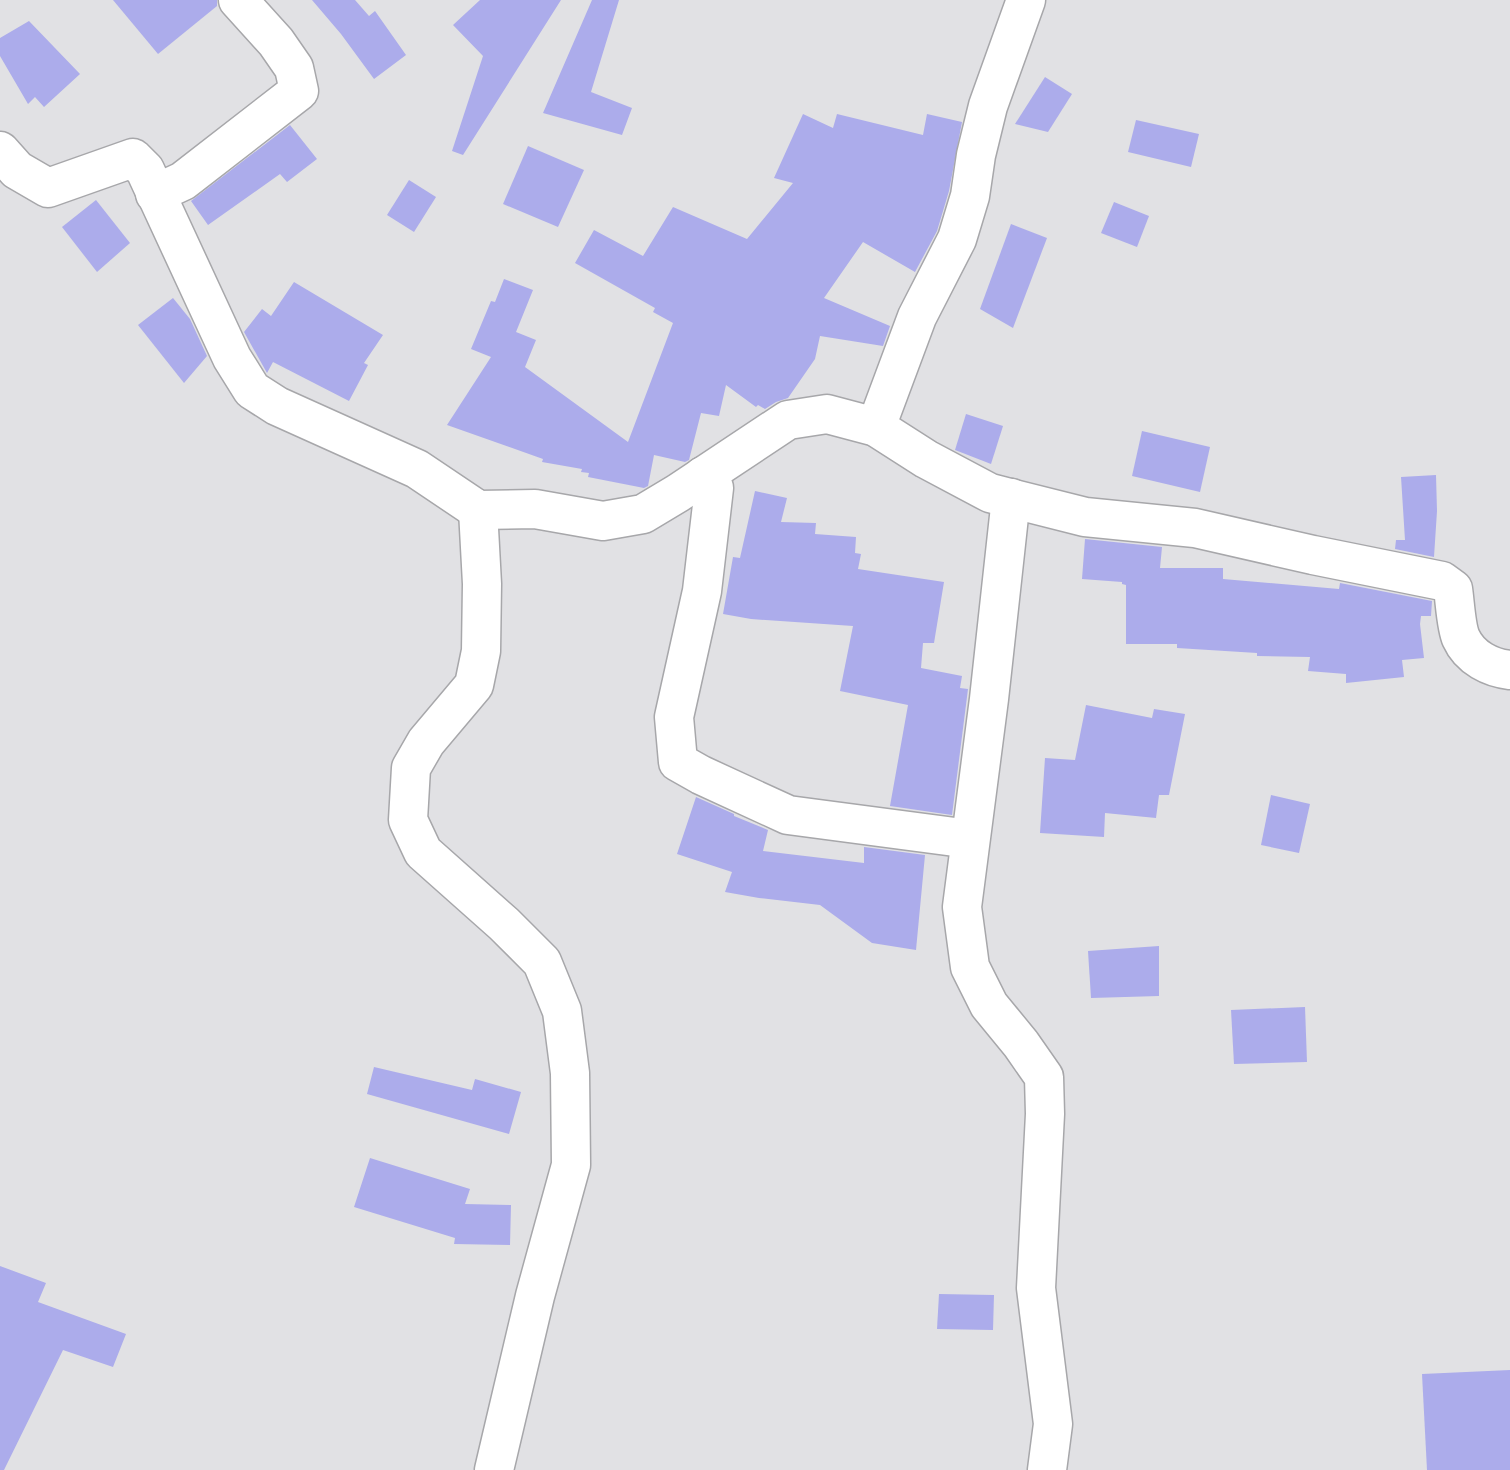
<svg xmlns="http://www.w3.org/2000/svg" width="1510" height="1470" font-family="Quicksand,sans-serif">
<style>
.building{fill:#acaceb}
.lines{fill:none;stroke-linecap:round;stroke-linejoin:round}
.minor-casing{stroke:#a7a7aa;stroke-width:41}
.minor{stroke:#fff;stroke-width:38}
</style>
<rect width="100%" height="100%" fill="#e1e1e4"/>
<!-- building -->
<g class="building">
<path d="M 113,0 L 217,0 L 217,6 L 158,54 Z"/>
<path d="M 312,0 L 355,0 L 369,16 L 375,11 L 406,55 L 374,79 L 341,34 Z"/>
<path d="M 480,0 L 561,0 L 463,155 L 452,151 L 483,56 L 453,25 Z"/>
<path d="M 592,0 L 619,0 L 591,92 L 632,108 L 622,135 L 543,113 Z"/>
<path d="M 29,21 L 80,74 L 44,107 L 35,97 L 28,104 L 0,56 L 0,38 Z"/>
<path d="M 1045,77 L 1072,94 L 1048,132 L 1015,124 Z"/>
<path d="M 803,114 L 833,128 L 837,114 L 923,135 L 927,114 L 962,122 L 949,191 L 937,231 L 915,272 L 863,242 L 824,298 L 890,326 L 883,346 L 820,336 L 815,359 L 788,398 L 776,402 L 765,409 L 758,405 L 756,407 L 726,385 L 719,416 L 701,413 L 689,460 L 685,462 L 654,455 L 648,486 L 644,488 L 588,477 L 589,473 L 581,472 L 582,469 L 542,462 L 543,459 L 447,425 L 491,357 L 471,349 L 491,301 L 495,302 L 504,279 L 533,290 L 516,332 L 536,340 L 525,367 L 628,442 L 673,323 L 653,312 L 655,308 L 575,263 L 594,230 L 643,256 L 673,207 L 747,239 L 793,183 L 774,178 Z"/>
<path d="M 1136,120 L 1199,134 L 1191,167 L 1128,152 Z"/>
<path d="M 290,125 L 317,159 L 287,182 L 280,174 L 208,225 L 191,201 Z"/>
<path d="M 528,146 L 584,170 L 558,227 L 503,204 Z"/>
<path d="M 409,180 L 436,197 L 414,232 L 387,215 Z"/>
<path d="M 96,200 L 130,243 L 97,272 L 62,227 Z"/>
<path d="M 1114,202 L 1149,216 L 1137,247 L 1101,233 Z"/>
<path d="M 1011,224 L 1047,238 L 1013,328 L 980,309 Z"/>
<path d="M 294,282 L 383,335 L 364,363 L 368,365 L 349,401 L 273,362 L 267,373 L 244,332 L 262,309 L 271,316 Z"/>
<path d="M 173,298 L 190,319 L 207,356 L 184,383 L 138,325 Z"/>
<path d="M 966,414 L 1003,426 L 991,464 L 955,450 Z"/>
<path d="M 1142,431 L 1210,447 L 1200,492 L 1132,476 Z"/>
<path d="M 1436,475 L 1437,511 L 1434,557 L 1395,549 L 1396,540 L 1405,540 L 1401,477 Z"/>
<path d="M 755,491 L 787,498 L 781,522 L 816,523 L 815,534 L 856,537 L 855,553 L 861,554 L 858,569 L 944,582 L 934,643 L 923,643 L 921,668 L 962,676 L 960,688 L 968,689 L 952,815 L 890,806 L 908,705 L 840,691 L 853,626 L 751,619 L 723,614 L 733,557 L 740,558 Z"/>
<path d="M 1085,539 L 1162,547 L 1160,568 L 1223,568 L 1223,579 L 1339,589 L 1340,583 L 1432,601 L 1431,616 L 1421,616 L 1420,624 L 1424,658 L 1402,660 L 1404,677 L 1346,683 L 1346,674 L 1308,671 L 1310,657 L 1257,656 L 1257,653 L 1177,648 L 1177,644 L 1126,644 L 1126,585 L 1122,584 L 1122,582 L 1082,579 Z"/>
<path d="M 1086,705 L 1152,718 L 1154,709 L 1185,714 L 1169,795 L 1159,795 L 1156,818 L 1105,813 L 1104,837 L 1040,833 L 1045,758 L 1075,760 Z"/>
<path d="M 1271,795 L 1310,804 L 1299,853 L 1261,845 Z"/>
<path d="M 696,797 L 734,814 L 734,816 L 768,830 L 763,851 L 864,863 L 864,847 L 925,855 L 916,950 L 872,943 L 820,905 L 759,898 L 725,892 L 732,872 L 677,854 Z"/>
<path d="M 1159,946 L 1159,996 L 1091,998 L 1088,951 Z"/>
<path d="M 1305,1007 L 1307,1062 L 1234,1064 L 1231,1010 Z"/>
<path d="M 374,1067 L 472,1090 L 475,1079 L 521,1092 L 509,1134 L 367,1094 Z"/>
<path d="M 370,1158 L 470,1189 L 465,1204 L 511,1205 L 510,1245 L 454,1244 L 455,1238 L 354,1207 Z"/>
<path d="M 0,1266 L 46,1283 L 38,1302 L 126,1334 L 113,1367 L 63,1350 L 4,1470 L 0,1470 Z"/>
<path d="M 939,1294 L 994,1295 L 993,1330 L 937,1329 Z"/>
<path d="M 1510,1370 L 1510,1470 L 1427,1470 L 1422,1374 Z"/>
</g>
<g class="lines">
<!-- minor casing -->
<g class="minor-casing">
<g id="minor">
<path d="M 0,151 L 17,170 L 48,188 L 133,158 L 145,170 L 232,358 L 252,390 L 277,406 L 417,469 L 478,510 L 535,509 L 603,521 L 643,514 L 678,493 L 788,420 L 827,414 L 876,427 L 926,459 L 990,493 L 1085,517 L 1195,528 L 1313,555 L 1442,581 L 1453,589 C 1455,602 1456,627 1461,638 C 1470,658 1491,668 1510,670"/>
<path d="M 155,194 L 183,181 L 299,91 L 294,68 L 276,42 L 238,0"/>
<path d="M 876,427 L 917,317 L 957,239 L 970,196 L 976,155 L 988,106 L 1026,0"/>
<path d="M 703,476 L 714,488 L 702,591 L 674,717 L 678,762 L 701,775 L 788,815 L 970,839"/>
<path d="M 1011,498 L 989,699 L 962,907 L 970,967 L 989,1005 L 1021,1044 L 1044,1077 L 1045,1114 L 1036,1288 L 1053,1424 L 1047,1470"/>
<path d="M 478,510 L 482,584 L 481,651 L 474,685 L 426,742 L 411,768 L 408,820 L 423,852 L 504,924 L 542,962 L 562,1011 L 570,1073 L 571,1165 L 535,1296 L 494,1470"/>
</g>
</g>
<!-- minor -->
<use href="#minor" class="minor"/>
</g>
</svg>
